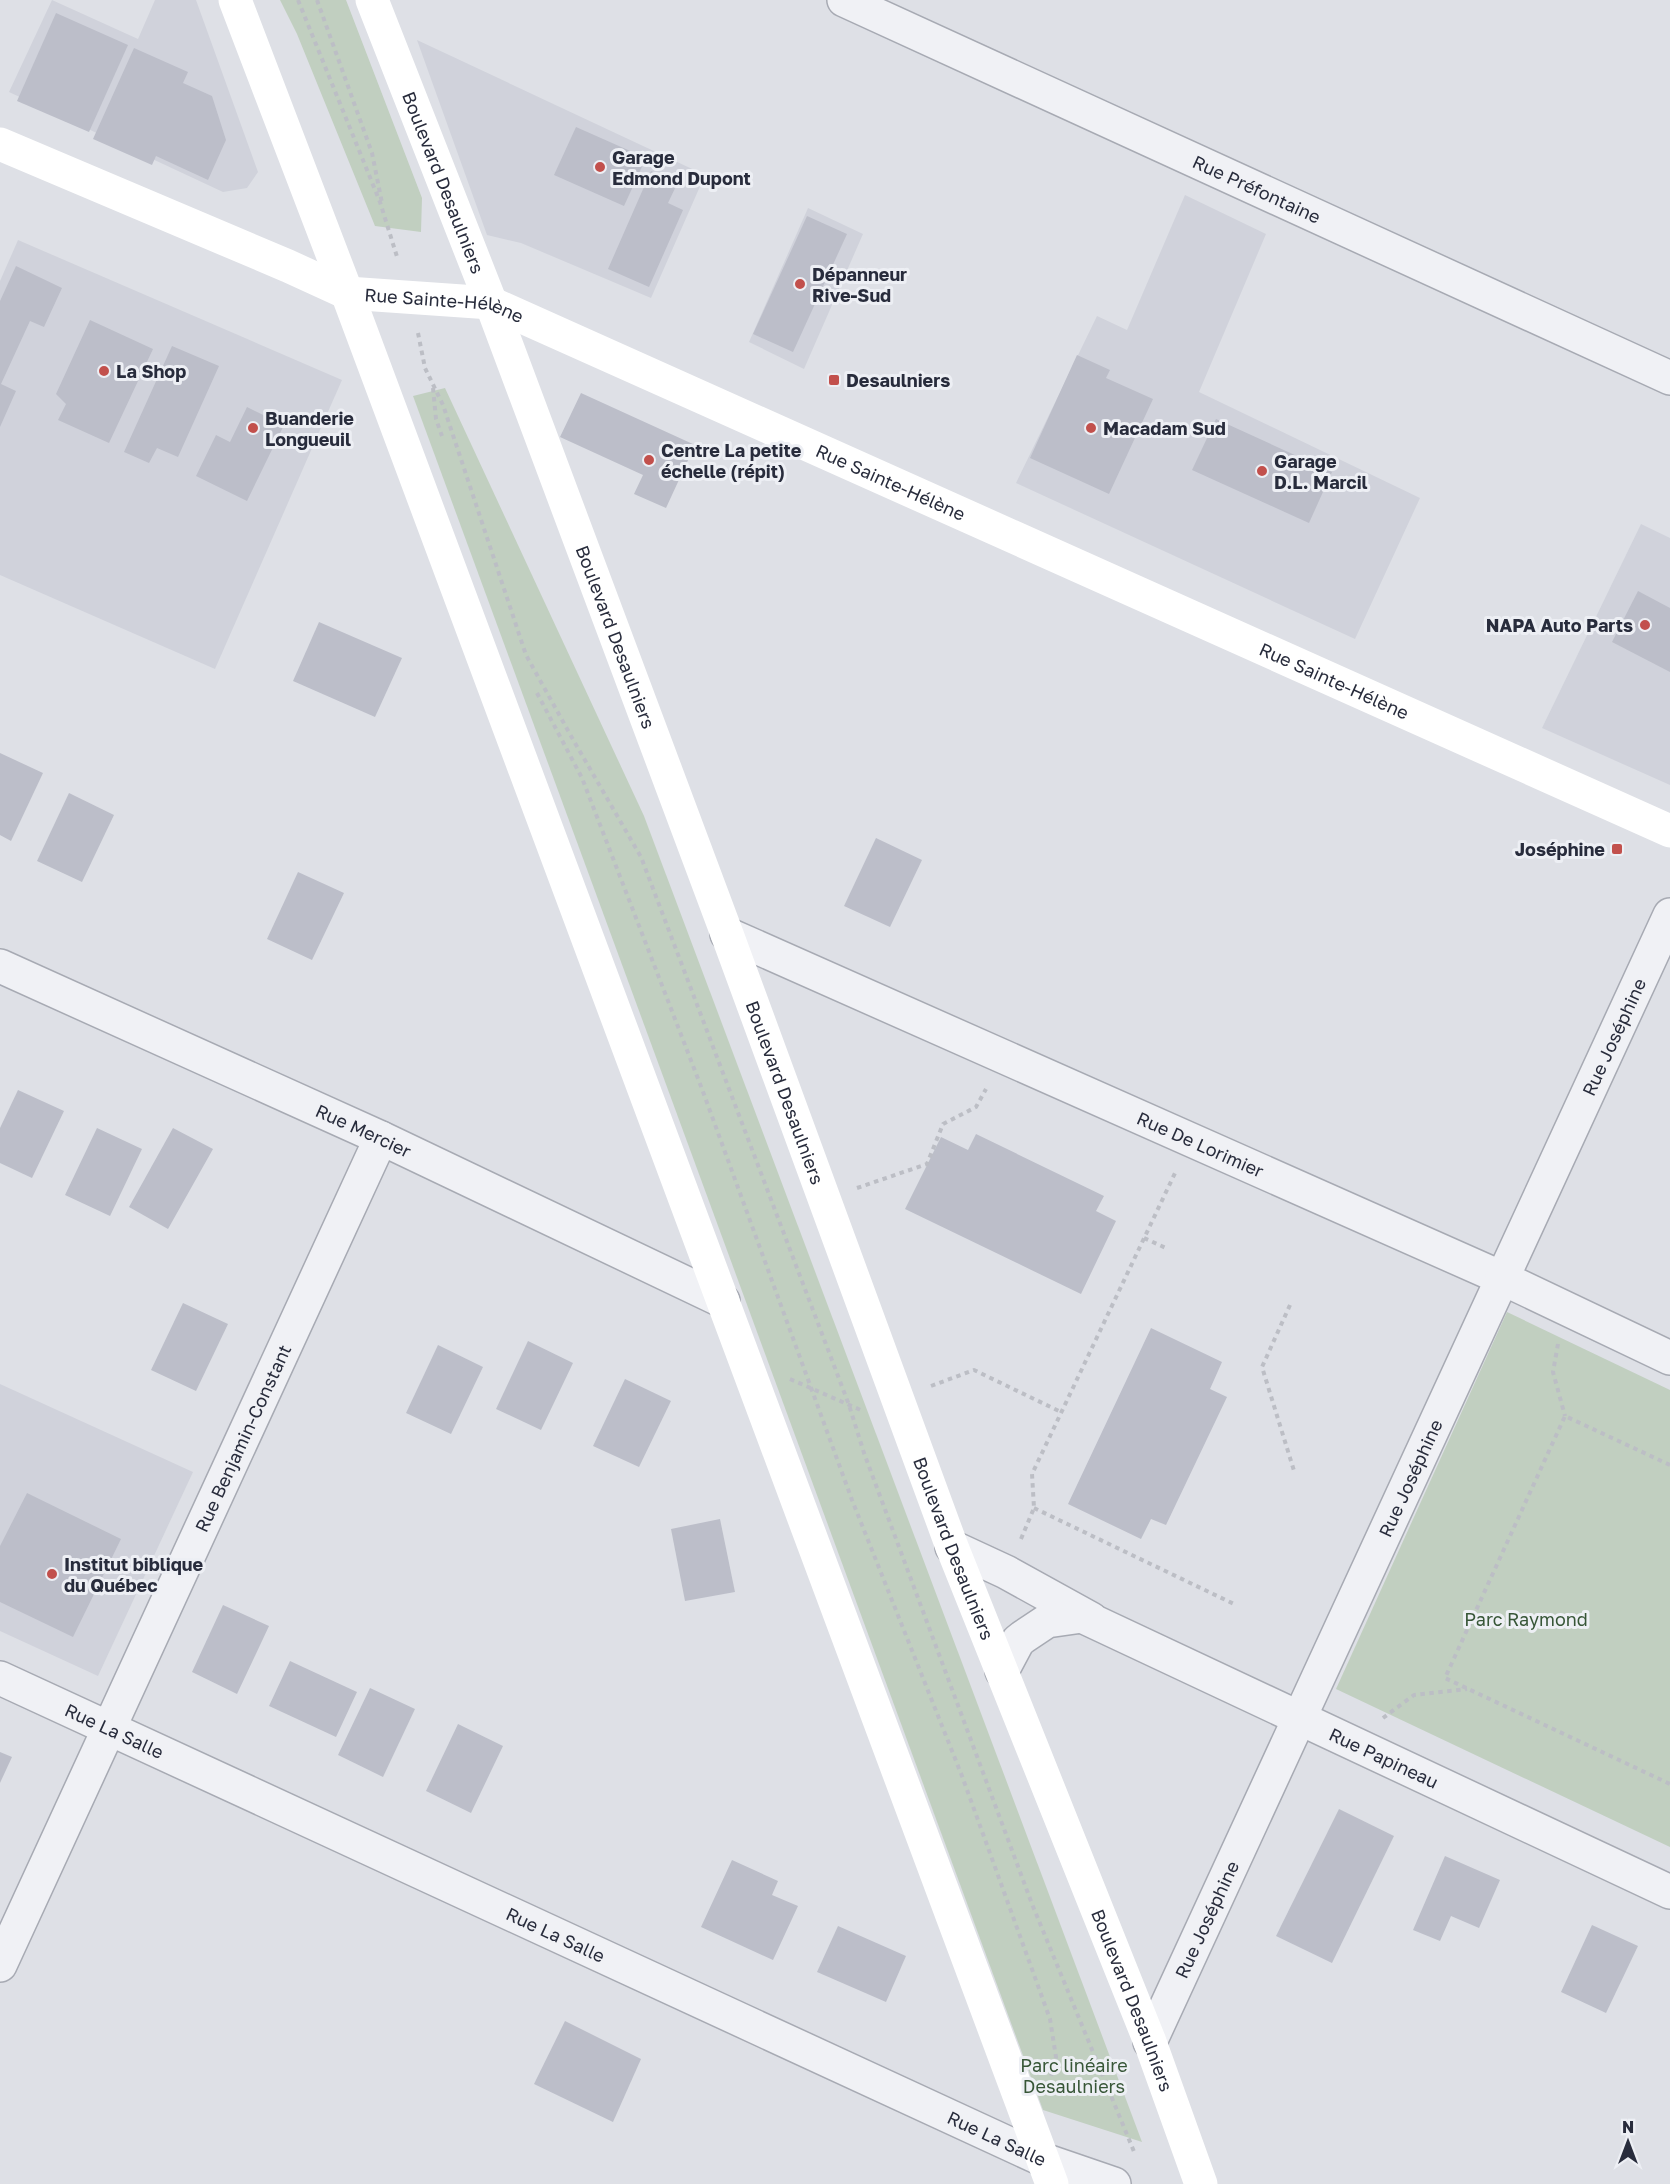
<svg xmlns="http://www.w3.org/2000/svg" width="1670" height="2184" font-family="'Golos Text',sans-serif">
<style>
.built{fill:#d0d2db}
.green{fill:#c1cfc0}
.building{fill:#bcbec9}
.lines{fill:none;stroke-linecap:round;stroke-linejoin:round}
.street-casing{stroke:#a7aab3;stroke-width:36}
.path{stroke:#bcbec5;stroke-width:4;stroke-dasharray:4.5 4.5;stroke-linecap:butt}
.street{stroke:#f0f1f5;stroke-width:33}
.secondary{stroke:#fff;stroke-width:33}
.poi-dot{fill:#c2504c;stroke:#edeff4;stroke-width:2}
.labels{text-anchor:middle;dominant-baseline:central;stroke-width:6;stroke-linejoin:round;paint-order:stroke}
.poi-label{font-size:18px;font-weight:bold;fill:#282c3c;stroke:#edeff4;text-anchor:start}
.street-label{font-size:18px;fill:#282c3c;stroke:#edeff4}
.park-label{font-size:18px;fill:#375637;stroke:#edeff4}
</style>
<rect width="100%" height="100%" fill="#dee0e6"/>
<!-- built -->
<g class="built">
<path d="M 52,0 L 138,39 L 155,0 L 196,0 L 258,172 L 247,188 L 223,192 L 9,92 Z"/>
<path d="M 417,40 L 705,175 L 651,298 L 521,243 L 487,235 Z"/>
<path d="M 1185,195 L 1266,234 L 1199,392 L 1420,498 L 1355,639 L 1016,483 L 1097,316 L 1127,330 Z"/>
<path d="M 808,208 L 863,234 L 804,369 L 749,342 Z"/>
<path d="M 18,240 L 342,380 L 215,669 L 0,575 L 0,281 Z"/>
<path d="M 1641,524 L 1670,538 L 1670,785 L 1542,728 Z"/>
<path d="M 0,1384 L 193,1472 L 98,1676 L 0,1631 Z"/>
</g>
<!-- green -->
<g class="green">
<path d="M 280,0 L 346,0 L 422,198 L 421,232 L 375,226 L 297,34 Z"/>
<path d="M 445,388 L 644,816 L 1142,2142 L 1043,2110 L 413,396 Z"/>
<path d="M 1507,1312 L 1670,1390 L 1670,1847 L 1336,1689 Z"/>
</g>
<!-- building -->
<g class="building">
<path d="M 56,13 L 128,45 L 89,132 L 17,101 Z"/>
<path d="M 134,48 L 188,72 L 183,83 L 212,96 L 226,140 L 208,180 L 156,156 L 152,165 L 93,139 Z"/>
<path d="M 576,127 L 646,158 L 624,206 L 554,175 Z"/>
<path d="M 651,171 L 678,182 L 668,203 L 683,210 L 649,287 L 608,269 Z"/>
<path d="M 807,216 L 847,234 L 793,352 L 753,334 Z"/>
<path d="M 16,266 L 62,288 L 44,327 L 30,321 L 1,384 L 16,391 L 0,427 L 0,301 Z"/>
<path d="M 90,320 L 153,349 L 109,443 L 58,420 L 66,404 L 56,394 Z"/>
<path d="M 172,346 L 219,366 L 178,457 L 157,448 L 149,463 L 124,452 Z"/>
<path d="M 1077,355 L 1110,370 L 1106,378 L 1153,399 L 1109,494 L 1030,458 Z"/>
<path d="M 581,393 L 695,445 L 666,508 L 634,494 L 643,475 L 560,437 Z"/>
<path d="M 247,407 L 284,425 L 247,501 L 196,476 L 216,435 L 230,442 Z"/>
<path d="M 1216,419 L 1332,472 L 1309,523 L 1192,470 Z"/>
<path d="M 1638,591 L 1670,608 L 1670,672 L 1612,642 Z"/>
<path d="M 319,622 L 402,658 L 375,717 L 293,681 Z"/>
<path d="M 0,753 L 43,773 L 11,841 L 0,835 Z"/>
<path d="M 69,793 L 114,815 L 82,882 L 37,861 Z"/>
<path d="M 876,838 L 922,860 L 890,927 L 844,906 Z"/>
<path d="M 298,872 L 344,893 L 312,960 L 267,939 Z"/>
<path d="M 18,1090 L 64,1111 L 32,1178 L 0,1163 L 0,1128 Z"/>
<path d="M 97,1128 L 142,1149 L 110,1216 L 65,1195 Z"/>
<path d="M 173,1128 L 213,1149 L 168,1229 L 129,1207 Z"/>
<path d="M 976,1134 L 1104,1196 L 1096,1211 L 1116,1221 L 1081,1294 L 905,1209 L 941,1137 L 968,1150 Z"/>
<path d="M 183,1303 L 228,1324 L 196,1391 L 151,1370 Z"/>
<path d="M 1151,1328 L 1222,1362 L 1210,1389 L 1227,1397 L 1166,1525 L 1151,1519 L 1141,1539 L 1068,1504 Z"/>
<path d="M 528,1341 L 573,1363 L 541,1430 L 496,1409 Z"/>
<path d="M 438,1345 L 483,1367 L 451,1434 L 406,1413 Z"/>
<path d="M 625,1379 L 671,1401 L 639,1467 L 593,1446 Z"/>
<path d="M 27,1493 L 121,1539 L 73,1637 L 0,1602 L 0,1546 Z"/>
<path d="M 720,1519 L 735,1592 L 685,1601 L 671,1529 Z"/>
<path d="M 223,1605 L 269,1626 L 237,1694 L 192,1672 Z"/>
<path d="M 290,1661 L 357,1692 L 336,1737 L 269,1706 Z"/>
<path d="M 370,1688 L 415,1709 L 383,1777 L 338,1755 Z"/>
<path d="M 458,1724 L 503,1746 L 471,1813 L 426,1791 Z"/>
<path d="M 0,1752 L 12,1757 L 0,1783 Z"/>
<path d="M 1339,1809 L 1394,1836 L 1332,1963 L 1276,1936 Z"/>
<path d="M 1445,1856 L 1500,1880 L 1479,1928 L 1451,1916 L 1440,1941 L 1413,1930 Z"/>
<path d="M 732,1860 L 778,1881 L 772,1895 L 798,1906 L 773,1960 L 701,1927 Z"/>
<path d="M 1592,1925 L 1638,1946 L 1606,2013 L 1561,1992 Z"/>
<path d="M 838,1926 L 906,1956 L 886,2002 L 817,1972 Z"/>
<path d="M 565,2021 L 641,2059 L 613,2122 L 534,2084 Z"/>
</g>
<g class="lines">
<!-- street casing -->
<g class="street-casing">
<g id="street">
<path id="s1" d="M 844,0 L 1670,378"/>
<path id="s2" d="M 727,934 L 1502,1278 L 1670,1358"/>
<path id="s3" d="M 0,966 L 381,1138 L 723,1301"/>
<path d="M 952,1547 L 1006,1572 L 1091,1619"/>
<path id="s4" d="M 1002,1671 L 1018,1641 L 1023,1637 L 1047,1621 L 1082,1616 L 1670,1892"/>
<path id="s5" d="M 0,1678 L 1044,2160 L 1114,2184"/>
<path id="s6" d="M 0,1965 L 381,1138"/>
<path id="s7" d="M 1150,2042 L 1670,915"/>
</g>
</g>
<!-- path -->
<g class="path">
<path d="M 298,0 L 380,202 L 398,260"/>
<path d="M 317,0 L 372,153 L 382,203"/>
<path d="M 418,333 L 425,368 L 443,405 L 526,655 L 571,736 L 641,857 L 849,1405 L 864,1453 L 1032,1904 L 1135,2154"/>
<path d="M 433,388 L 436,419 L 442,436"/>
<path d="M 537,693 L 582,778 L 702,1089 L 852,1500 L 962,1776 L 1050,2019 L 1056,2057 L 1051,2076"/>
<path d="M 857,1188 L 927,1164 L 943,1124 L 976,1107 L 986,1089"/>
<path d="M 1144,1238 L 1166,1248"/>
<path d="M 1290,1305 L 1262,1367 L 1295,1474"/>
<path d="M 1558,1344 L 1553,1372 L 1565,1416"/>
<path d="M 790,1379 L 863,1411"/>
<path d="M 931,1386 L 974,1370 L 1061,1412"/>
<path d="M 1670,1465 L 1565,1416 L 1445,1678 L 1670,1784"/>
<path d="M 1034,1508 L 1234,1604"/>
<path d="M 1021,1539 L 1034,1508 L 1032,1474 L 1176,1171"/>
<path d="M 1383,1718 L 1414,1695 L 1467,1689"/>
</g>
<!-- street -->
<use href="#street" class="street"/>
<!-- secondary -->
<g class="secondary">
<path d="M 235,0 L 347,293 L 1052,2184"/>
<path id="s8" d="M 372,0 L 491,303 L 727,934 L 952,1547 L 1150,2042 L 1201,2184"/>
<path id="s9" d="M 0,144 L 288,266 L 347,293 L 491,303 L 1670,831"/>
</g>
</g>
<!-- markers -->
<g class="poi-dot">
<circle cx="600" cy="167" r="6"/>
<circle cx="800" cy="284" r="6"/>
<circle cx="104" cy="371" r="6"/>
<rect x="828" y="374" width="12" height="12" rx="3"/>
<circle cx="253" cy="428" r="6"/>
<circle cx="1091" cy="428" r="6"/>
<circle cx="649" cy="460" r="6"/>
<circle cx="1262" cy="471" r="6"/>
<circle cx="1645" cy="625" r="6"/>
<rect x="1611" y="843" width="12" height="12" rx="3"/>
<circle cx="52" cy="1574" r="6"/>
</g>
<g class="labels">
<!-- poi labels -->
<g class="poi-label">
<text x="612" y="157">Garage<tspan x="612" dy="21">Edmond Dupont</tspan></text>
<text x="812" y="274">Dépanneur<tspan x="812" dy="21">Rive-Sud</tspan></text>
<text x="116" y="371">La Shop</text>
<text x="846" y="380">Desaulniers</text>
<text x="265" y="418">Buanderie<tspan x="265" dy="21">Longueuil</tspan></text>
<text x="1103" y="428">Macadam Sud</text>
<text x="661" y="450">Centre La petite<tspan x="661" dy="21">échelle (répit)</tspan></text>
<text x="1274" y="461">Garage<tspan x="1274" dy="21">D.L. Marcil</tspan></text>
<text x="1633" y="625" text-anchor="end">NAPA Auto Parts</text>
<text x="1605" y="849" text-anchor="end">Joséphine</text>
<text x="64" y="1564">Institut biblique<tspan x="64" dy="21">du Québec</tspan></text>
</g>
<!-- street labels -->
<g class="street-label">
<text stroke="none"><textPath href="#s8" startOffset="196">Boulevard Desaulniers</textPath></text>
<text stroke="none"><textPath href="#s1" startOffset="454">Rue Préfontaine</textPath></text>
<text stroke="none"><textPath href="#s9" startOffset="476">Rue Sainte-Hélène</textPath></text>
<text stroke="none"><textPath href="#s9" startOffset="960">Rue Sainte-Hélène</textPath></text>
<text stroke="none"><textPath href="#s8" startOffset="682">Boulevard Desaulniers</textPath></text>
<text stroke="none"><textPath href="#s9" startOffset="1446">Rue Sainte-Hélène</textPath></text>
<text stroke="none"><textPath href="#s7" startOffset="1107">Rue Joséphine</textPath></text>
<text stroke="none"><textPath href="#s8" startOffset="1168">Boulevard Desaulniers</textPath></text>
<text stroke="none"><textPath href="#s3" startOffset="399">Rue Mercier</textPath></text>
<text stroke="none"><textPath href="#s2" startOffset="518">Rue De Lorimier</textPath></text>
<text stroke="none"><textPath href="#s6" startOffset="580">Rue Benjamin-Constant</textPath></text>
<text stroke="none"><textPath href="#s7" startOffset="621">Rue Joséphine</textPath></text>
<text stroke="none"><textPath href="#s8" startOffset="1654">Boulevard Desaulniers</textPath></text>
<text stroke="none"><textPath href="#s5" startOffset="126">Rue La Salle</textPath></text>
<text stroke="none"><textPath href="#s4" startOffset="438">Rue Papineau</textPath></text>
<text stroke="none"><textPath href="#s7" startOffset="135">Rue Joséphine</textPath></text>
<text stroke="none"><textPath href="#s5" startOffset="612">Rue La Salle</textPath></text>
<text stroke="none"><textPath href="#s8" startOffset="2140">Boulevard Desaulniers</textPath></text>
<text stroke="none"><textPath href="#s5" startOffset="1098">Rue La Salle</textPath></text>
</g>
<!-- park labels -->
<g class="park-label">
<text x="1526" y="1619">Parc Raymond</text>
<text x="1074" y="2065">Parc linéaire<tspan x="1074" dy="21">Desaulniers</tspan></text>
</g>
</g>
<!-- north arrow -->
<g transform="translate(1628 2142)" stroke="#edeff4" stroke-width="4.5" paint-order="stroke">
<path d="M0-4.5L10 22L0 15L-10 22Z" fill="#282c3c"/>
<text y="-9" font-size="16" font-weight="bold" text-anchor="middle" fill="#282c3c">N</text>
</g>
</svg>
